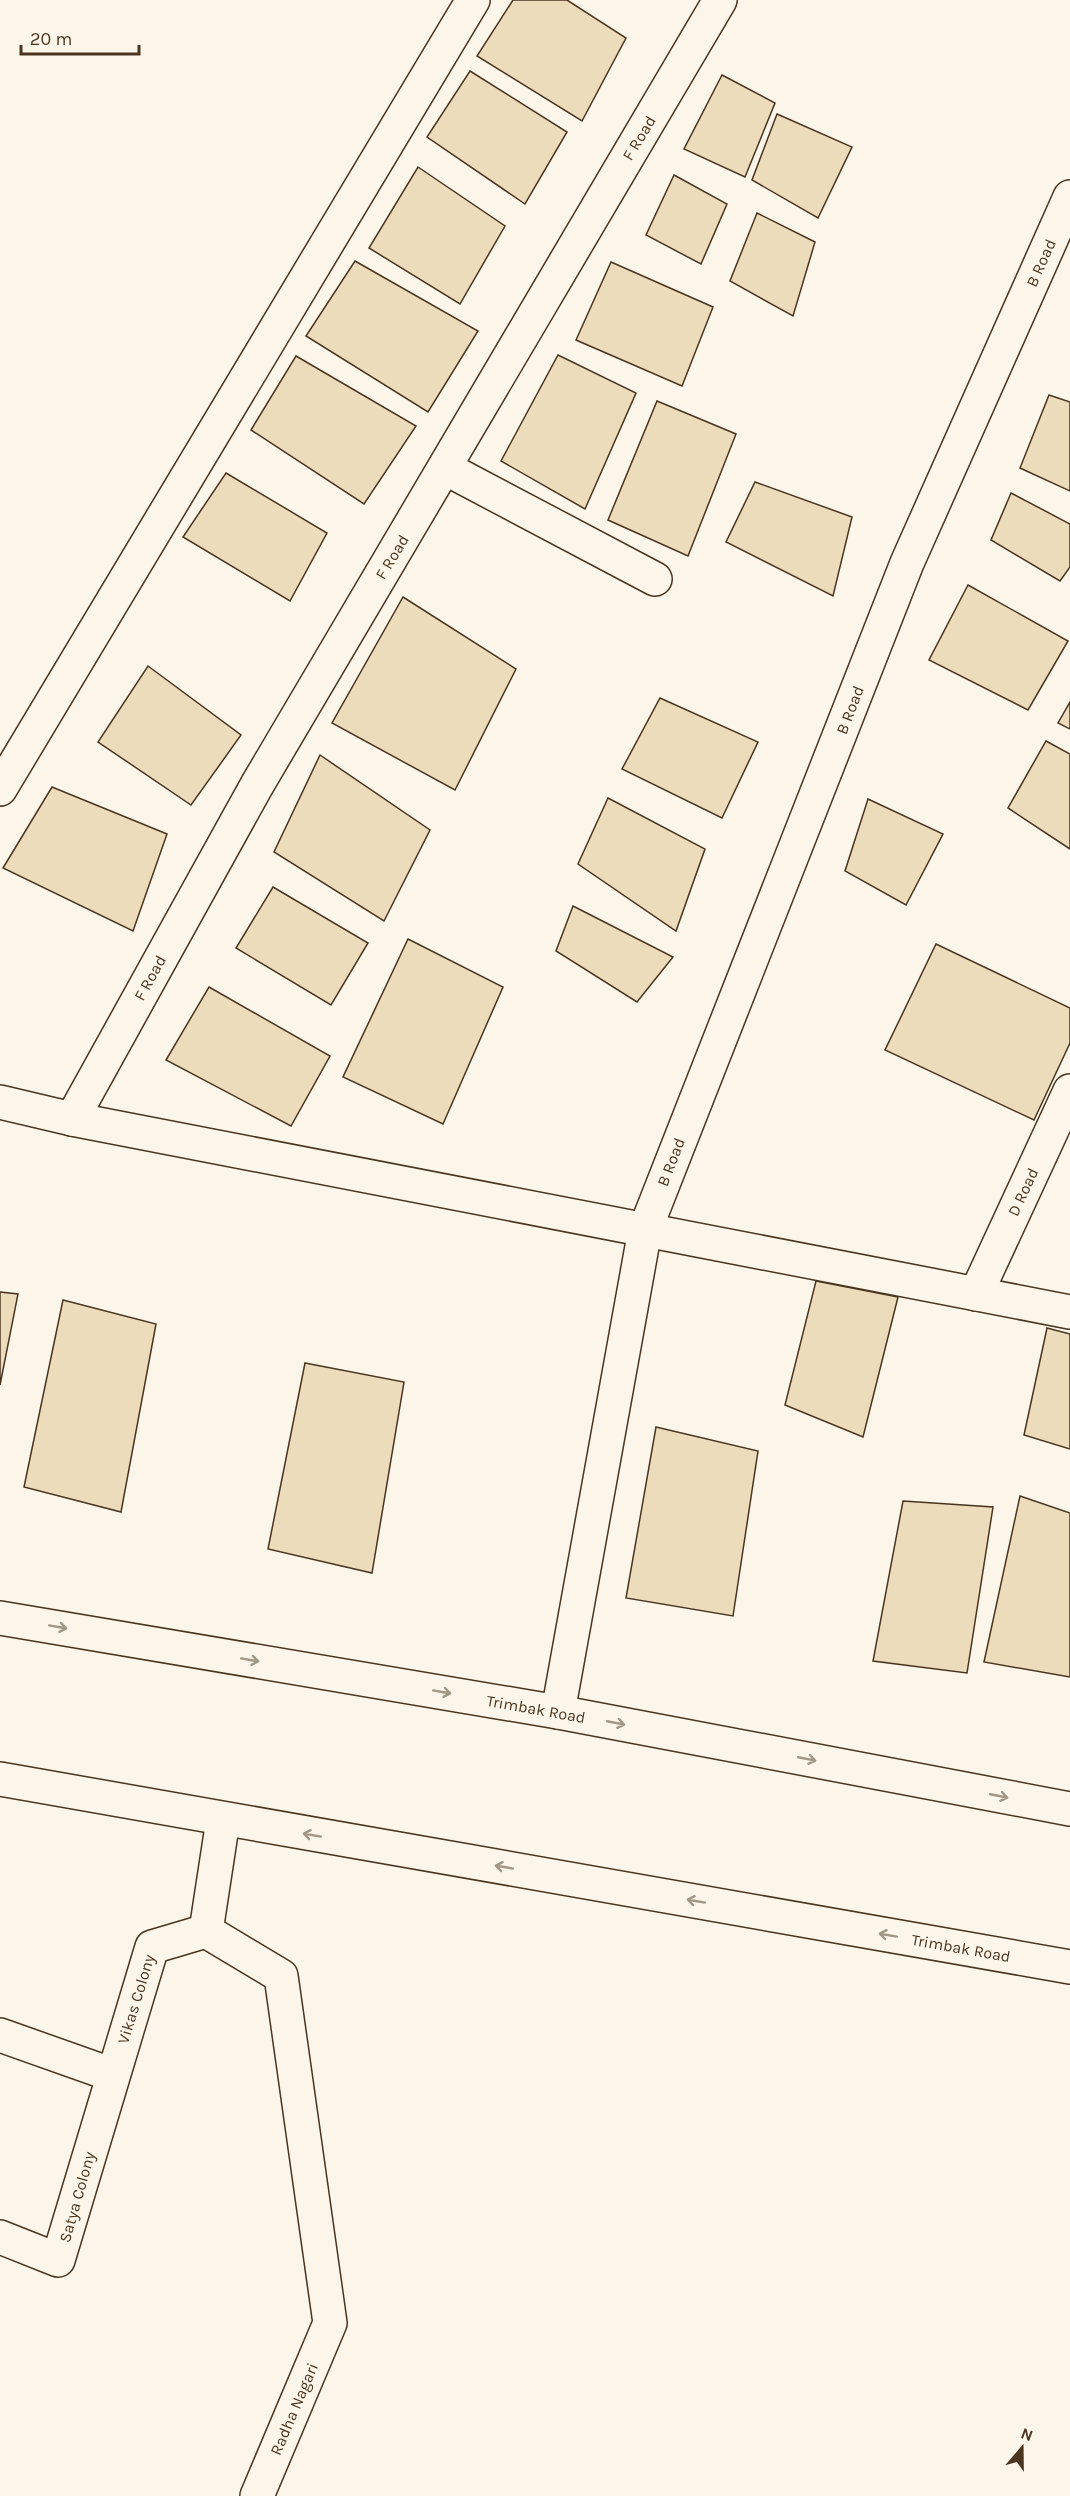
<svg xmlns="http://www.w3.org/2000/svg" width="1070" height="2496" font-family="Karla,sans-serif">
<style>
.building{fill:#ecdcbc;stroke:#4a3520;stroke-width:1.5}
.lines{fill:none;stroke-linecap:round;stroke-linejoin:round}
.minor-casing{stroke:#4a3520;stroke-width:36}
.trunk-casing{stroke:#4a3520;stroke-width:36}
.minor{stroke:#fbf6e9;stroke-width:33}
.trunk{stroke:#fbf6e9;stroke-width:33}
.oneway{stroke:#a29684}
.labels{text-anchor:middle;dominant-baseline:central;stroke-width:4.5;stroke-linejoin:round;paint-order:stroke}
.street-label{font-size:16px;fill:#4a3520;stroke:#fbf6e9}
</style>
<rect width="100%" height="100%" fill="#fbf6e9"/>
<!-- building -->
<g class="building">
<path d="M 513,0 L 567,0 L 626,38 L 582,121 L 477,56 Z"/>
<path d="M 470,71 L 567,132 L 525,204 L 427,137 Z"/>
<path d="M 722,75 L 775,103 L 745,177 L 684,149 Z"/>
<path d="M 777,114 L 852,147 L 818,218 L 752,180 Z"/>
<path d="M 418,167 L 505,226 L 460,304 L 369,248 Z"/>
<path d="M 674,175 L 727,204 L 701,264 L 646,235 Z"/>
<path d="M 757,213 L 815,242 L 793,316 L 730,281 Z"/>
<path d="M 355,261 L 478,331 L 428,412 L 306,336 Z"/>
<path d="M 611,262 L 713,307 L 682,386 L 576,340 Z"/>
<path d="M 558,355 L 636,393 L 585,509 L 501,461 Z"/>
<path d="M 296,356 L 416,426 L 364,504 L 251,430 Z"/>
<path d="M 1049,395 L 1070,402 L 1070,491 L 1020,468 Z"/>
<path d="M 657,401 L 736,434 L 688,556 L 608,520 Z"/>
<path d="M 226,473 L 327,533 L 290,601 L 183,537 Z"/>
<path d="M 755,482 L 852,517 L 833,596 L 726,542 Z"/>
<path d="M 1011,493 L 1070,524 L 1070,567 L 1060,581 L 991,540 Z"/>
<path d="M 968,585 L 1068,641 L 1028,710 L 929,660 Z"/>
<path d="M 403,597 L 516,669 L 455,790 L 332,723 Z"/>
<path d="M 148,666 L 241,735 L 191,805 L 98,742 Z"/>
<path d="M 660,698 L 758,742 L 722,818 L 622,769 Z"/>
<path d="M 1070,702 L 1070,729 L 1058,723 Z"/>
<path d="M 1046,741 L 1070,754 L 1070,849 L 1008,808 Z"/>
<path d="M 320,755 L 430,830 L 384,921 L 274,852 Z"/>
<path d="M 52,787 L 167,834 L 133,931 L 3,868 Z"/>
<path d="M 608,798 L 705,849 L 676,931 L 578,864 Z"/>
<path d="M 868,799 L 943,834 L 906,905 L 845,871 Z"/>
<path d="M 273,887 L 368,943 L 331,1005 L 236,948 Z"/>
<path d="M 573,906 L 673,957 L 637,1002 L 556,951 Z"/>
<path d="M 408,939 L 503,987 L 443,1124 L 343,1077 Z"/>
<path d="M 936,944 L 1070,1008 L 1070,1043 L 1034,1120 L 885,1050 Z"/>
<path d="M 209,987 L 330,1056 L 291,1126 L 166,1060 Z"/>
<path d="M 816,1281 L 898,1297 L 863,1437 L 785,1405 Z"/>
<path d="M 0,1292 L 18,1294 L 0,1385 Z"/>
<path d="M 63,1300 L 156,1324 L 121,1512 L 24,1487 Z"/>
<path d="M 1047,1328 L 1070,1334 L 1070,1449 L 1024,1435 Z"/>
<path d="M 305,1363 L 404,1382 L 372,1573 L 268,1549 Z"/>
<path d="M 656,1427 L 758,1451 L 733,1616 L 626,1598 Z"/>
<path d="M 1020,1496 L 1070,1513 L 1070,1677 L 984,1662 Z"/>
<path d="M 903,1501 L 993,1507 L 967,1673 L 873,1661 Z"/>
</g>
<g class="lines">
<!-- minor casing -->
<g class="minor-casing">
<g id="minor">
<path d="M 445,468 L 655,579"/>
<path d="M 0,789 L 473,0"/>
<path d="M 0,1102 L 72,1119 L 1070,1312"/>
<path d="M 72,1119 L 257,785 L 720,0"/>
<path d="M 976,1294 L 1070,1091"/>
<path d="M 558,1712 L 645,1230 L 907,563 L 1070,197"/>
<path d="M 206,1931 L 281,1976 L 330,2323 L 257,2496"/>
<path d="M 0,2035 L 113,2075"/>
<path d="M 0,2237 L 58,2260 L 152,1947 L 206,1931 L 223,1820"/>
</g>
</g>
<!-- trunk casing -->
<g class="trunk-casing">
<g id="trunk">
<path d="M 0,1618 L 558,1712 L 1070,1809"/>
<path d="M 0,1779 L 1070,1967"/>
</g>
</g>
<!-- minor -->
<use href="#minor" class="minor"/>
<!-- trunk -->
<use href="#trunk" class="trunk"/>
</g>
<!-- one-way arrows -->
<defs><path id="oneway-shaft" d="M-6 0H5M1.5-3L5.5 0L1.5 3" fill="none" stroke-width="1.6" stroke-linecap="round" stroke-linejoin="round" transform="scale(1.5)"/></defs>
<g class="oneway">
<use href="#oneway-shaft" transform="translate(58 1627) rotate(10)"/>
<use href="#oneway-shaft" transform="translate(250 1660) rotate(10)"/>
<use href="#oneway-shaft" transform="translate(442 1692) rotate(10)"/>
<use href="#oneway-shaft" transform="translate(616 1723) rotate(11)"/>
<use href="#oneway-shaft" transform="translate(807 1759) rotate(11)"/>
<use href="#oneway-shaft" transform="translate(999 1796) rotate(11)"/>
<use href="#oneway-shaft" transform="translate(312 1835) rotate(-170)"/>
<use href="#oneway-shaft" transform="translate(504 1867) rotate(-170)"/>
<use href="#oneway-shaft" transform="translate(696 1901) rotate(-170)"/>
<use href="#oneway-shaft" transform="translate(888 1935) rotate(-170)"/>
</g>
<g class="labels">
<!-- street labels -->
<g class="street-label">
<text transform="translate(639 138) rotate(-59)">F Road</text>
<text transform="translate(1041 263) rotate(-66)">B Road</text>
<text transform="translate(392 557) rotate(-59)">F Road</text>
<text transform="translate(850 710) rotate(-69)">B Road</text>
<text transform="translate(150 978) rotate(-61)">F Road</text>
<text transform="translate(671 1162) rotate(-69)">B Road</text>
<text transform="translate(1023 1192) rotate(-65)">D Road</text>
<text transform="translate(536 1709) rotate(10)">Trimbak Road</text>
<text transform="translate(961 1948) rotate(10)">Trimbak Road</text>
<text transform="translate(136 1999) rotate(-73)">Vikas Colony</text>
<text transform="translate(77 2197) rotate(-74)">Satya Colony</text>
<text transform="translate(294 2409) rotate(-67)">Radha Nagari</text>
</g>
</g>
<!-- north arrow -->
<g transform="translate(1022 2448) rotate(20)" stroke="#fbf6e9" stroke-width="4.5" paint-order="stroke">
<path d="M0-4.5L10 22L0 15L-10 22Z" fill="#4a3520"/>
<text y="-9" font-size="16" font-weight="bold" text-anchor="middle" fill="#4a3520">N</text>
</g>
<!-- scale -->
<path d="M21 45v9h118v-9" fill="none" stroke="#4a3520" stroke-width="3"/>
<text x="30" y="45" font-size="18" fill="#4a3520" stroke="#fbf6e9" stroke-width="4.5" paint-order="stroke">20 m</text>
</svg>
